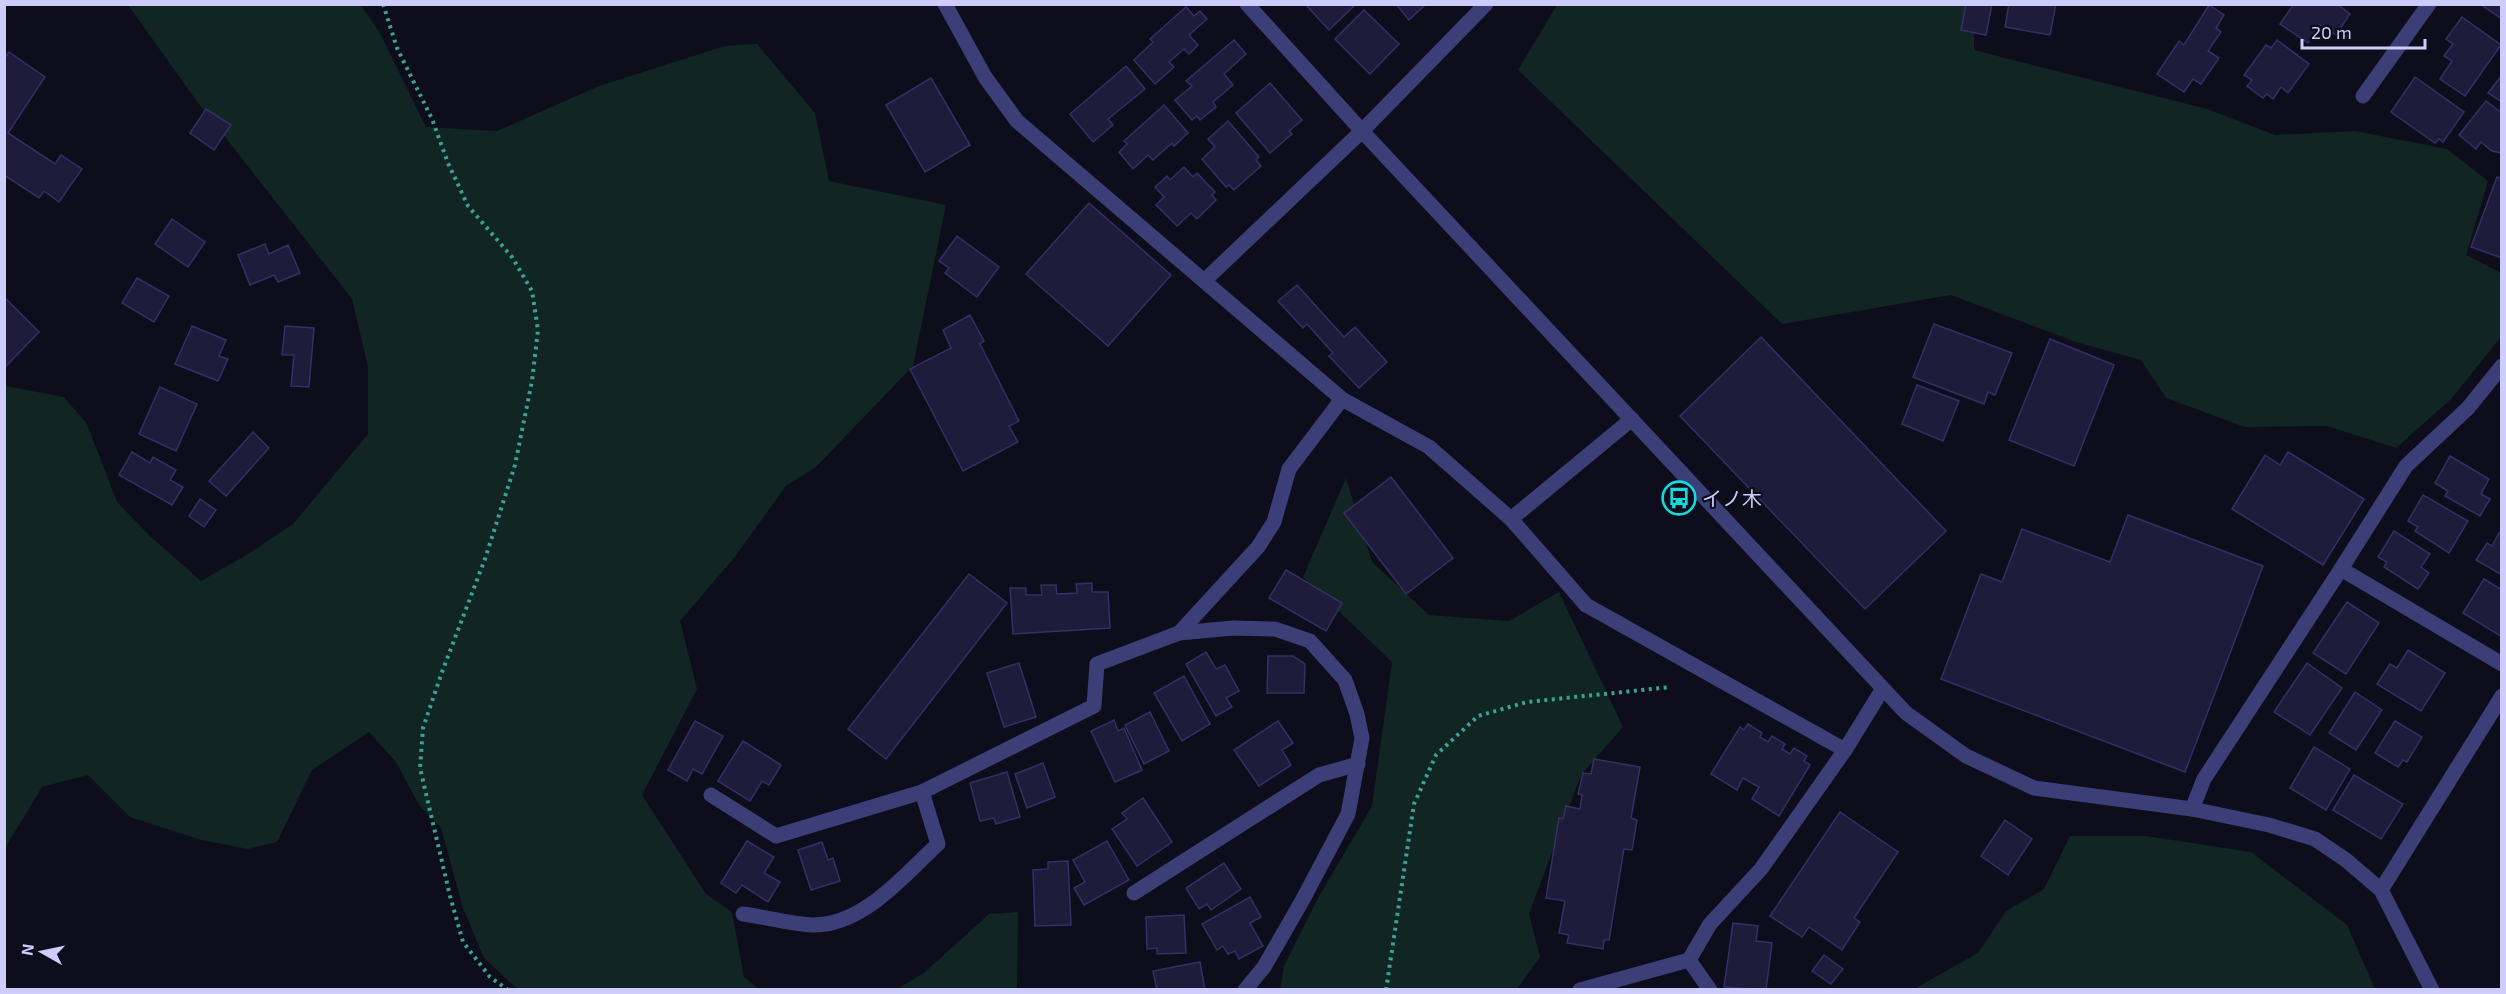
<svg xmlns="http://www.w3.org/2000/svg" width="2506" height="994" font-family="'Exo 2','Noto Sans JP',sans-serif">
<style>
.green{fill:#112523}
.building{fill:#1e1b3b;stroke:#352f65;stroke-width:1.5}
.lines{fill:none;stroke-linecap:round;stroke-linejoin:round}
.path{stroke:#37a494;stroke-width:4;stroke-dasharray:3 4.5;stroke-linecap:butt}
.minor{stroke:#3c3e77;stroke-width:15}
.labels{text-anchor:middle;dominant-baseline:central;stroke-width:4.5;stroke-linejoin:round;paint-order:stroke}
.poi-label{font-size:20px;fill:#cdccfb;stroke:#0e0d1c;text-anchor:start}
</style>
<rect width="100%" height="100%" fill="#0e0d1c"/>
<!-- green -->
<g class="green">
<path d="M 128,5 L 361,5 L 380,33 L 426,127 L 497,131 L 599,86 L 725,46 L 757,44 L 815,113 L 829,181 L 946,205 L 913,366 L 816,467 L 786,486 L 734,558 L 680,621 L 697,689 L 642,795 L 706,894 L 732,912 L 744,977 L 759,989 L 521,990 L 514,986 L 484,958 L 463,908 L 441,828 L 419,805 L 396,762 L 369,732 L 312,770 L 277,842 L 248,849 L 201,840 L 130,817 L 88,775 L 42,787 L 5,848 L 5,386 L 64,397 L 87,424 L 117,502 L 150,536 L 201,581 L 250,553 L 293,524 L 368,434 L 368,367 L 352,299 L 196,100 Z"/>
<path d="M 1557,5 L 1974,5 L 1974,50 L 2207,109 L 2275,135 L 2355,131 L 2447,149 L 2488,181 L 2466,255 L 2501,273 L 2501,337 L 2451,399 L 2396,448 L 2327,426 L 2245,427 L 2166,398 L 2141,360 L 2076,342 L 1951,295 L 1782,324 L 1518,70 Z"/>
<path d="M 1346,478 L 1372,562 L 1429,615 L 1509,621 L 1559,592 L 1623,727 L 1581,775 L 1529,914 L 1540,957 L 1517,989 L 1280,990 L 1284,966 L 1318,898 L 1372,806 L 1392,662 L 1303,577 Z"/>
<path d="M 2070,836 L 2146,836 L 2251,852 L 2347,925 L 2375,989 L 1914,989 L 1978,953 L 2006,911 L 2044,889 Z"/>
<path d="M 1018,912 L 1017,989 L 897,989 L 924,973 L 989,914 Z"/>
</g>
<!-- building -->
<g class="building">
<path d="M 1305,4 L 1352,4 L 1354,6 L 1329,30 Z"/>
<path d="M 1396,4 L 1426,4 L 1409,20 Z"/>
<path d="M 1966,4 L 1992,4 L 1986,35 L 1961,30 Z"/>
<path d="M 2009,4 L 2056,4 L 2050,35 L 2005,27 Z"/>
<path d="M 2294,4 L 2337,4 L 2350,14 L 2336,35 L 2320,25 L 2308,43 L 2280,24 Z"/>
<path d="M 2480,4 L 2502,4 L 2502,19 Z"/>
<path d="M 2209,5 L 2224,15 L 2216,28 L 2221,32 L 2208,51 L 2219,58 L 2201,84 L 2193,79 L 2184,92 L 2157,74 L 2179,41 L 2184,45 Z"/>
<path d="M 1186,7 L 1194,16 L 1200,11 L 1207,19 L 1189,35 L 1198,45 L 1189,54 L 1184,49 L 1169,62 L 1174,67 L 1155,84 L 1134,60 L 1153,42 L 1150,39 Z"/>
<path d="M 1364,10 L 1399,44 L 1370,74 L 1335,39 Z"/>
<path d="M 2462,17 L 2501,45 L 2465,96 L 2440,79 L 2452,61 L 2444,56 L 2453,44 L 2446,39 Z"/>
<path d="M 1234,40 L 1246,54 L 1224,74 L 1233,85 L 1213,102 L 1216,107 L 1200,120 L 1197,116 L 1192,120 L 1175,100 L 1192,86 L 1186,81 Z"/>
<path d="M 2277,40 L 2309,64 L 2288,93 L 2281,87 L 2273,99 L 2267,94 L 2263,98 L 2247,86 L 2252,80 L 2244,75 L 2266,45 L 2271,48 Z"/>
<path d="M 9,52 L 45,77 L 8,133 L 55,164 L 61,155 L 82,169 L 59,202 L 44,191 L 39,198 L 4,175 L 4,59 Z"/>
<path d="M 1126,66 L 1145,89 L 1108,119 L 1113,125 L 1093,142 L 1070,114 Z"/>
<path d="M 2502,75 L 2502,102 L 2488,93 Z"/>
<path d="M 2415,77 L 2464,112 L 2443,142 L 2439,139 L 2435,143 L 2391,112 Z"/>
<path d="M 931,78 L 970,145 L 925,172 L 886,105 Z"/>
<path d="M 1270,83 L 1302,120 L 1289,131 L 1292,134 L 1270,153 L 1236,113 Z"/>
<path d="M 2486,101 L 2502,113 L 2502,153 L 2492,151 L 2481,142 L 2476,149 L 2459,135 Z"/>
<path d="M 1164,105 L 1188,133 L 1174,146 L 1172,143 L 1153,160 L 1148,155 L 1133,169 L 1119,152 L 1127,144 L 1124,141 Z"/>
<path d="M 206,109 L 231,125 L 214,150 L 190,133 Z"/>
<path d="M 1228,121 L 1259,157 L 1256,160 L 1261,166 L 1234,190 L 1229,185 L 1226,187 L 1202,159 L 1215,147 L 1208,139 Z"/>
<path d="M 1184,167 L 1193,177 L 1197,173 L 1215,192 L 1212,195 L 1216,200 L 1197,219 L 1191,213 L 1177,226 L 1156,205 L 1164,197 L 1155,187 L 1167,176 L 1170,180 Z"/>
<path d="M 2497,177 L 2502,179 L 2502,258 L 2471,247 Z"/>
<path d="M 1089,203 L 1171,275 L 1108,346 L 1026,274 Z"/>
<path d="M 172,219 L 205,242 L 188,267 L 155,244 Z"/>
<path d="M 957,236 L 999,267 L 977,297 L 945,273 L 949,268 L 939,261 Z"/>
<path d="M 265,244 L 269,254 L 288,245 L 300,273 L 278,282 L 274,275 L 250,285 L 238,255 Z"/>
<path d="M 137,278 L 169,296 L 154,322 L 122,303 Z"/>
<path d="M 1297,285 L 1344,337 L 1355,327 L 1387,362 L 1359,388 L 1329,356 L 1333,353 L 1307,324 L 1303,328 L 1278,301 Z"/>
<path d="M 4,297 L 39,332 L 6,366 L 4,365 Z"/>
<path d="M 970,315 L 984,341 L 980,344 L 1019,421 L 1009,426 L 1018,442 L 963,471 L 910,369 L 951,348 L 943,330 Z"/>
<path d="M 1934,324 L 2012,353 L 1995,395 L 1988,392 L 1984,404 L 1913,377 Z"/>
<path d="M 192,326 L 226,340 L 219,356 L 228,359 L 218,381 L 175,364 Z"/>
<path d="M 285,326 L 314,328 L 309,387 L 291,386 L 294,355 L 282,355 Z"/>
<path d="M 1761,337 L 1946,531 L 1865,609 L 1680,416 Z"/>
<path d="M 2050,339 L 2114,365 L 2074,466 L 2009,440 Z"/>
<path d="M 1917,385 L 1959,401 L 1943,441 L 1902,424 Z"/>
<path d="M 160,387 L 197,404 L 176,451 L 139,434 Z"/>
<path d="M 253,432 L 269,448 L 226,496 L 209,481 Z"/>
<path d="M 132,452 L 150,463 L 153,457 L 176,470 L 170,480 L 183,487 L 172,505 L 119,475 Z"/>
<path d="M 2288,452 L 2364,499 L 2323,565 L 2232,509 L 2265,455 L 2280,465 Z"/>
<path d="M 2450,456 L 2489,479 L 2481,494 L 2490,499 L 2480,516 L 2445,496 L 2448,491 L 2435,483 Z"/>
<path d="M 1391,477 L 1453,558 L 1406,594 L 1344,513 Z"/>
<path d="M 2423,495 L 2468,521 L 2449,553 L 2415,531 L 2418,527 L 2408,521 Z"/>
<path d="M 200,499 L 216,510 L 204,527 L 189,516 Z"/>
<path d="M 2128,515 L 2263,566 L 2185,772 L 1941,679 L 1981,574 L 2002,582 L 2022,529 L 2110,562 Z"/>
<path d="M 2394,531 L 2430,554 L 2421,567 L 2429,573 L 2418,589 L 2384,567 L 2387,562 L 2378,557 Z"/>
<path d="M 2499,533 L 2502,534 L 2502,575 L 2476,560 L 2487,543 L 2492,546 Z"/>
<path d="M 1286,570 L 1342,603 L 1326,631 L 1269,598 Z"/>
<path d="M 969,574 L 1007,603 L 886,759 L 848,729 Z"/>
<path d="M 2484,579 L 2502,590 L 2502,637 L 2463,613 Z"/>
<path d="M 1092,583 L 1092,592 L 1108,592 L 1110,628 L 1013,634 L 1010,588 L 1026,588 L 1026,595 L 1042,595 L 1041,585 L 1056,585 L 1057,594 L 1077,593 L 1076,584 Z"/>
<path d="M 2347,602 L 2379,623 L 2346,674 L 2313,653 Z"/>
<path d="M 2408,650 L 2445,673 L 2421,711 L 2377,684 L 2390,664 L 2397,668 Z"/>
<path d="M 1206,652 L 1216,669 L 1225,665 L 1239,691 L 1226,698 L 1232,707 L 1216,716 L 1186,664 Z"/>
<path d="M 1268,656 L 1293,656 L 1305,664 L 1304,693 L 1267,693 Z"/>
<path d="M 1019,663 L 1036,717 L 1004,727 L 987,673 Z"/>
<path d="M 2307,663 L 2342,688 L 2310,735 L 2274,712 Z"/>
<path d="M 1184,676 L 1210,724 L 1182,741 L 1154,693 Z"/>
<path d="M 2355,692 L 2382,710 L 2356,750 L 2329,733 Z"/>
<path d="M 1150,712 L 1169,751 L 1144,764 L 1125,725 Z"/>
<path d="M 1114,720 L 1118,731 L 1124,728 L 1142,770 L 1115,782 L 1091,731 Z"/>
<path d="M 695,721 L 723,736 L 702,774 L 693,769 L 687,781 L 668,770 Z"/>
<path d="M 1278,721 L 1293,743 L 1282,750 L 1291,765 L 1259,786 L 1234,750 Z"/>
<path d="M 2395,721 L 2422,737 L 2407,762 L 2403,760 L 2398,767 L 2375,753 Z"/>
<path d="M 1748,724 L 1762,733 L 1760,737 L 1768,742 L 1772,736 L 1785,744 L 1782,749 L 1790,754 L 1794,748 L 1807,756 L 1804,761 L 1810,765 L 1779,816 L 1752,799 L 1759,787 L 1743,778 L 1737,790 L 1711,774 L 1740,727 L 1744,730 Z"/>
<path d="M 743,741 L 781,765 L 769,785 L 762,781 L 750,801 L 718,781 Z"/>
<path d="M 2314,747 L 2350,769 L 2326,810 L 2290,788 Z"/>
<path d="M 1594,759 L 1640,767 L 1631,818 L 1637,820 L 1632,850 L 1624,849 L 1609,940 L 1604,940 L 1603,949 L 1567,943 L 1569,935 L 1559,933 L 1565,901 L 1546,898 L 1559,818 L 1563,819 L 1566,806 L 1580,809 L 1582,795 L 1578,794 L 1583,773 L 1591,774 Z"/>
<path d="M 1043,763 L 1055,797 L 1027,808 L 1015,774 Z"/>
<path d="M 1007,772 L 1020,817 L 996,824 L 994,818 L 980,821 L 970,783 Z"/>
<path d="M 2354,775 L 2403,804 L 2381,839 L 2333,810 Z"/>
<path d="M 1143,798 L 1172,842 L 1137,866 L 1112,829 L 1127,819 L 1122,813 Z"/>
<path d="M 1840,812 L 1898,852 L 1854,918 L 1860,922 L 1842,950 L 1809,927 L 1802,937 L 1770,916 Z"/>
<path d="M 2005,820 L 2032,839 L 2008,875 L 1981,856 Z"/>
<path d="M 747,841 L 774,857 L 764,873 L 780,882 L 768,902 L 742,885 L 736,893 L 721,883 Z"/>
<path d="M 1107,841 L 1129,880 L 1084,905 L 1074,888 L 1085,882 L 1073,860 Z"/>
<path d="M 822,842 L 828,860 L 833,858 L 840,881 L 811,890 L 798,850 Z"/>
<path d="M 1068,861 L 1071,925 L 1035,926 L 1033,870 L 1048,869 L 1048,862 Z"/>
<path d="M 1224,863 L 1241,889 L 1211,910 L 1207,904 L 1199,909 L 1186,888 Z"/>
<path d="M 1250,897 L 1261,917 L 1250,923 L 1263,946 L 1239,959 L 1235,951 L 1228,954 L 1223,946 L 1217,950 L 1202,924 Z"/>
<path d="M 1184,915 L 1186,953 L 1157,954 L 1157,948 L 1147,949 L 1146,917 Z"/>
<path d="M 1733,923 L 1758,926 L 1756,941 L 1772,943 L 1766,990 L 1724,987 Z"/>
<path d="M 1824,955 L 1843,969 L 1831,984 L 1812,971 Z"/>
<path d="M 1200,962 L 1205,990 L 1157,990 L 1153,971 Z"/>
</g>
<g class="lines">
<!-- path -->
<g class="path">
<path d="M 383,4 L 397,48 L 432,119 L 448,163 L 468,206 L 512,257 L 532,291 L 538,330 L 532,381 L 515,465 L 485,559 L 442,672 L 423,728 L 420,768 L 450,896 L 463,942 L 490,977 L 508,990"/>
<path d="M 1386,990 L 1414,804 L 1436,755 L 1478,716 L 1527,702 L 1671,687"/>
</g>
<!-- minor -->
<g class="minor">
<path d="M 945,4 L 985,77 L 1017,121 L 1342,399 L 1429,447 L 1511,519 L 1586,605 L 1845,750 L 1882,690"/>
<path d="M 1247,4 L 1362,131 L 1906,713 L 1966,756 L 2034,788 L 2192,809 L 2269,825 L 2315,839 L 2346,860 L 2381,890 L 2432,990"/>
<path d="M 2363,96 L 2429,4"/>
<path d="M 1204,281 L 1362,131 L 1486,4"/>
<path d="M 1511,519 L 1632,419"/>
<path d="M 2341,569 L 2406,466 L 2468,408 L 2502,366"/>
<path d="M 1179,633 L 1233,628 L 1275,629 L 1310,641 L 1345,680 L 1357,714 L 1362,738 L 1348,814 L 1302,901 L 1264,967 L 1245,990"/>
<path d="M 711,795 L 776,836 L 922,792 L 1094,706 L 1097,664 L 1179,633 L 1258,547 L 1274,522 L 1289,469 L 1342,399"/>
<path d="M 2192,809 L 2204,779 L 2341,569 L 2502,664"/>
<path d="M 2381,890 L 2502,696"/>
<path d="M 1134,893 L 1319,775 L 1358,764"/>
<path d="M 743,914 C 766,917 790,924 812,925 C 863,926 903,876 938,844 L 922,792"/>
<path d="M 1580,990 L 1689,960"/>
<path d="M 1710,990 L 1689,960 L 1710,924 L 1761,869 L 1845,750"/>
</g>
</g>
<!-- icons -->
<defs>
<g id="bus-ring" transform="scale(1.725)"><circle r="9.5" fill="#0e0d1c" stroke="#13dce0" stroke-width="1.5"/><path d="M-5-6H5V4H4V6H2V4H-2V6H-4V4H-5ZM-3.5-4V0h7V-4ZM-3.5 1.2v1.5H-2V1.2ZM2 1.2v1.5H3.5V1.2Z" fill="#13dce0"/></g>
</defs>
<g fill-rule="evenodd">
<use href="#bus-ring" x="1679" y="498"/>
</g>
<g class="labels">
<!-- poi labels -->
<g class="poi-label">
<text x="1702" y="498">イノ木</text>
</g>
</g>
<!-- border -->
<rect width="2506" height="994" fill="none" stroke="#cdccfb" stroke-width="12"/>
<!-- north arrow -->
<g transform="translate(42 952) rotate(279)" stroke="#0e0d1c" stroke-width="4.5" paint-order="stroke">
<path d="M0-4.5L10 22L0 15L-10 22Z" fill="#cdccfb"/>
<text y="-9" font-size="16" font-weight="bold" text-anchor="middle" fill="#cdccfb">N</text>
</g>
<!-- scale -->
<path d="M2302 39v9h123v-9" fill="none" stroke="#cdccfb" stroke-width="3"/>
<text x="2311" y="39" font-size="18" fill="#cdccfb" stroke="#0e0d1c" stroke-width="4.5" paint-order="stroke">20 m</text>
</svg>
